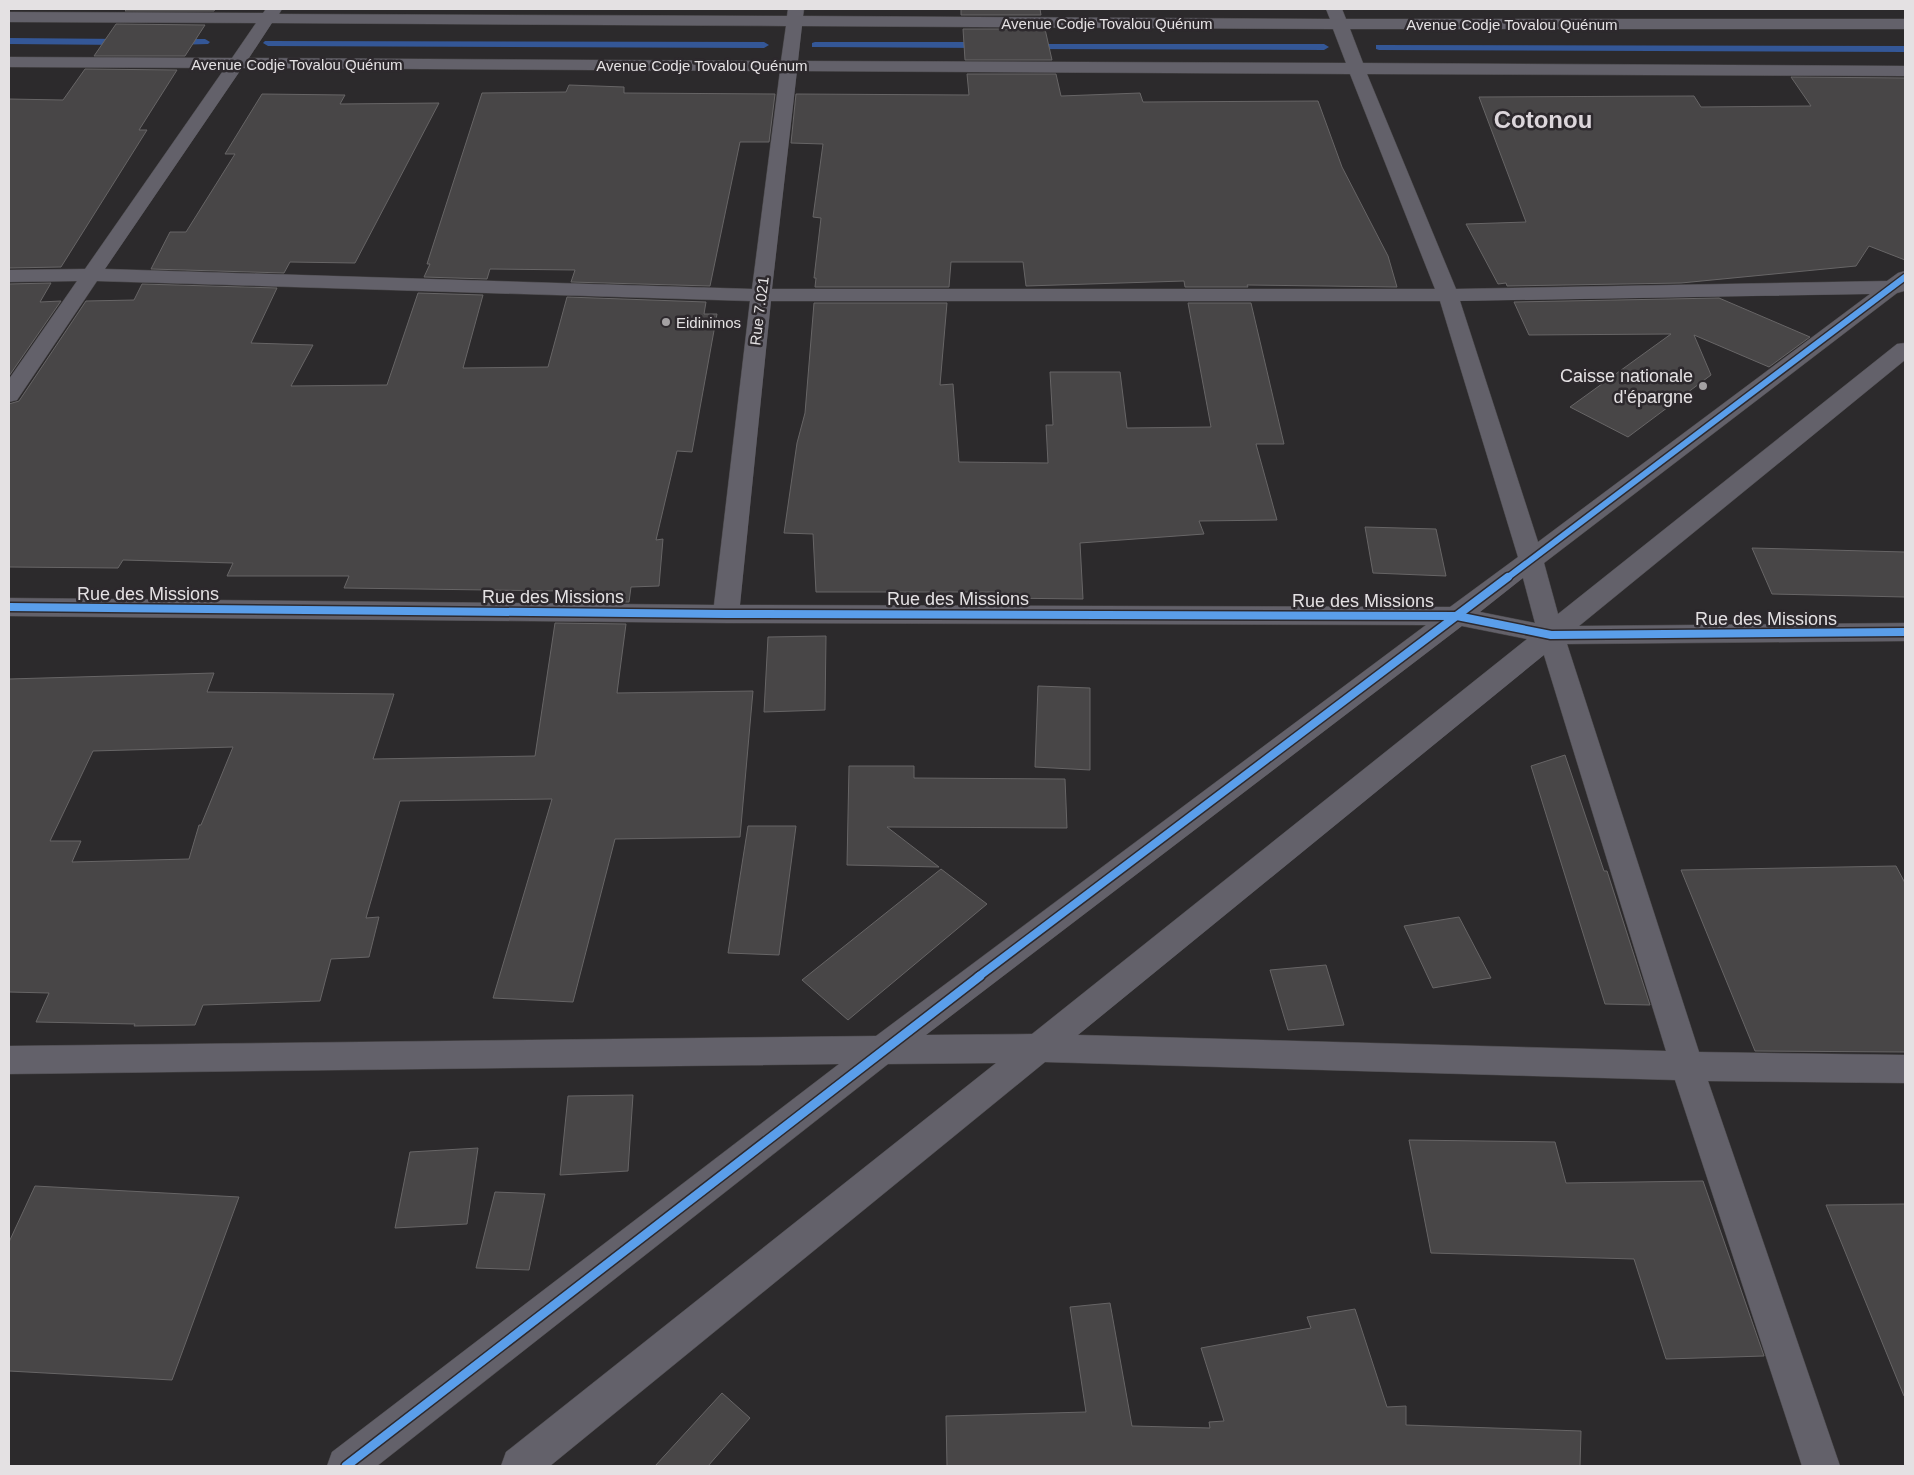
<svg xmlns="http://www.w3.org/2000/svg" width="1914" height="1475" font-family="Arial,sans-serif">
<style>
.lines{fill:none;stroke-linecap:round;stroke-linejoin:round}
.stream{fill:#345797;fill-rule:evenodd}
.building{fill:#484647;stroke:#676566;fill-rule:evenodd}
.minor-casing{stroke:#494749;stroke-width:1}
.minor{fill:#63616a;fill-rule:evenodd}
.cycleway-far2-casing{stroke:#2d292d;stroke-width:9}
.cycleway-far1-casing{stroke:#2d292d;stroke-width:11}
.cycleway-casing{stroke:#2d292d;stroke-width:12}
.cycleway-far2{stroke:#5a9eea;stroke-width:6}
.cycleway-far1{stroke:#5a9eea;stroke-width:8}
.cycleway{stroke:#5a9eea;stroke-width:9}
.poi-dot{fill:#a4a1a3;stroke:#2d292d;stroke-width:2}
.labels{text-anchor:middle;dominant-baseline:central;stroke-width:5;stroke-linejoin:round;paint-order:stroke}
.far-street-label{font-size:15px;fill:#e4e1e3;stroke:#2d292d}
.far-poi-label{font-size:15px;fill:#e4e1e3;stroke:#2d292d;text-anchor:start}
.poi-label{font-size:18px;fill:#e4e1e3;stroke:#2d292d;text-anchor:end}
.street-label{font-size:18px;fill:#e4e1e3;stroke:#2d292d}
.far-town-label{font-size:24px;font-weight:bold;fill:#dcd6db;stroke:#2d292d}
</style>
<rect width="100%" height="100%" fill="#2c2a2c"/>
<g class="lines">
<!-- stream -->
<g class="stream">
<path d="M 9,38 L 125,39 L 130,42 L 125,45 L 9,44 Z"/>
<path d="M 205,39 L 210,42 L 208,44 L 175,45 L 170,42 L 175,39 Z"/>
<path d="M 265,41 L 764,42 L 769,45 L 764,48 L 268,46 L 263,43 Z"/>
<path d="M 815,42 L 983,42 L 988,45 L 983,48 L 812,47 L 812,43 Z"/>
<path d="M 1026,44 L 1324,44 L 1329,47 L 1324,50 L 1029,49 L 1026,48 Z"/>
<path d="M 1376,45 L 1905,46 L 1905,52 L 1379,50 L 1376,49 Z"/>
</g>
</g>
<!-- building -->
<g class="building">
<path d="M 127,9 L 215,9 L 214,11 L 125,11 Z"/>
<path d="M 961,9 L 1040,9 L 1041,15 L 961,15 Z"/>
<path d="M 116,24 L 205,25 L 185,56 L 94,56 Z"/>
<path d="M 963,29 L 1045,29 L 1052,60 L 965,60 Z"/>
<path d="M 85,69 L 177,70 L 139,130 L 147,130 L 61,267 L 9,268 L 9,99 L 63,100 Z"/>
<path d="M 967,74 L 1056,74 L 1061,96 L 1140,93 L 1143,102 L 1318,101 L 1342,167 L 1388,256 L 1397,287 L 1247,285 L 1248,287 L 1185,287 L 1184,281 L 1026,286 L 1023,262 L 951,262 L 949,287 L 815,287 L 816,278 L 814,278 L 821,218 L 813,217 L 823,144 L 791,143 L 796,94 L 969,95 Z"/>
<path d="M 1791,77 L 1905,78 L 1905,260 L 1869,246 L 1856,266 L 1681,283 L 1507,286 L 1506,283 L 1498,284 L 1466,224 L 1526,222 L 1479,97 L 1694,96 L 1701,107 L 1811,106 Z"/>
<path d="M 569,85 L 624,87 L 624,93 L 775,94 L 769,142 L 740,142 L 710,286 L 571,282 L 575,270 L 490,269 L 487,279 L 424,277 L 430,264 L 427,264 L 482,93 L 566,92 Z"/>
<path d="M 262,94 L 345,95 L 340,104 L 439,103 L 355,263 L 290,262 L 284,273 L 151,269 L 170,232 L 186,232 L 235,154 L 225,154 Z"/>
<path d="M 51,283 L 40,302 L 61,301 L 9,376 L 9,284 Z"/>
<path d="M 142,284 L 277,288 L 251,343 L 313,345 L 291,386 L 387,385 L 418,293 L 483,295 L 463,368 L 548,367 L 567,297 L 706,302 L 704,314 L 717,314 L 692,452 L 677,451 L 656,540 L 663,539 L 659,586 L 631,587 L 629,602 L 558,602 L 560,591 L 344,588 L 349,576 L 227,576 L 233,563 L 123,560 L 118,568 L 9,567 L 9,404 L 19,401 L 86,301 L 134,300 Z"/>
<path d="M 1719,298 L 1810,337 L 1769,367 L 1694,335 L 1711,375 L 1628,437 L 1570,407 L 1671,334 L 1529,335 L 1514,302 Z"/>
<path d="M 814,303 L 947,303 L 940,385 L 953,384 L 959,462 L 1048,463 L 1046,425 L 1053,425 L 1050,372 L 1120,372 L 1127,428 L 1211,427 L 1188,303 L 1251,303 L 1284,444 L 1256,444 L 1277,520 L 1199,521 L 1204,534 L 1080,543 L 1083,599 L 998,598 L 998,592 L 816,592 L 813,534 L 784,533 L 797,443 L 805,413 Z"/>
<path d="M 1365,527 L 1436,529 L 1446,576 L 1373,573 Z"/>
<path d="M 1752,548 L 1905,552 L 1905,597 L 1772,594 Z"/>
<path d="M 555,623 L 626,624 L 617,693 L 753,691 L 740,837 L 615,839 L 573,1002 L 493,998 L 552,799 L 400,801 L 366,918 L 379,917 L 369,957 L 331,959 L 320,1001 L 203,1005 L 195,1025 L 134,1026 L 135,1024 L 36,1022 L 49,993 L 9,992 L 9,679 L 214,673 L 207,692 L 394,694 L 373,759 L 535,756 ZM 233,747 L 201,825 L 199,825 L 189,859 L 72,862 L 81,841 L 50,841 L 93,751 Z"/>
<path d="M 826,636 L 825,710 L 764,712 L 768,637 Z"/>
<path d="M 1038,686 L 1090,688 L 1090,770 L 1035,767 Z"/>
<path d="M 1565,755 L 1604,871 L 1607,871 L 1650,1005 L 1605,1004 L 1531,766 Z"/>
<path d="M 849,766 L 914,766 L 914,778 L 1065,779 L 1067,828 L 887,827 L 939,867 L 847,865 Z"/>
<path d="M 748,826 L 796,826 L 779,955 L 728,953 Z"/>
<path d="M 1896,866 L 1905,883 L 1905,1052 L 1755,1051 L 1681,870 Z"/>
<path d="M 941,869 L 987,904 L 848,1020 L 802,980 Z"/>
<path d="M 1459,917 L 1491,978 L 1433,988 L 1404,926 Z"/>
<path d="M 1326,965 L 1344,1025 L 1288,1030 L 1270,970 Z"/>
<path d="M 633,1095 L 628,1171 L 560,1175 L 568,1096 Z"/>
<path d="M 1409,1140 L 1555,1142 L 1566,1183 L 1703,1181 L 1764,1356 L 1666,1359 L 1634,1259 L 1431,1253 Z"/>
<path d="M 478,1148 L 467,1224 L 395,1228 L 410,1152 Z"/>
<path d="M 35,1186 L 239,1197 L 172,1380 L 9,1371 L 9,1242 Z"/>
<path d="M 495,1192 L 545,1194 L 529,1270 L 476,1268 Z"/>
<path d="M 1905,1204 L 1905,1396 L 1904,1396 L 1826,1205 Z"/>
<path d="M 1110,1303 L 1132,1426 L 1210,1428 L 1209,1422 L 1224,1421 L 1201,1348 L 1311,1328 L 1307,1317 L 1355,1309 L 1387,1407 L 1406,1406 L 1406,1425 L 1581,1431 L 1580,1466 L 947,1466 L 946,1416 L 1086,1412 L 1070,1307 Z"/>
<path d="M 722,1393 L 750,1418 L 708,1466 L 655,1466 Z"/>
</g>
<g class="lines">
<!-- minor casing -->
<g class="minor-casing">
<path id="minor" d="M 266,9 L 282,9 L 279,14 L 787,16 L 788,9 L 804,9 L 803,16 L 1330,19 L 1326,9 L 1342,9 L 1346,19 L 1905,19 L 1905,29 L 1350,29 L 1363,63 L 1905,66 L 1905,76 L 1367,74 L 1456,289 L 1887,281 L 1898,273 L 1905,271 L 1904,291 L 1897,293 L 1544,563 L 1558,614 L 1897,344 L 1905,343 L 1905,360 L 1579,626 L 1905,623 L 1905,641 L 1567,644 L 1699,1052 L 1905,1055 L 1905,1083 L 1708,1081 L 1840,1466 L 1802,1466 L 1675,1080 L 1045,1062 L 550,1466 L 501,1466 L 506,1452 L 996,1063 L 888,1064 L 377,1466 L 327,1466 L 332,1452 L 839,1064 L 9,1074 L 9,1046 L 876,1036 L 1426,625 L 726,623 L 9,616 L 9,598 L 714,605 L 750,301 L 97,281 L 17,400 L 9,402 L 9,379 L 77,281 L 9,282 L 9,270 L 85,269 L 225,68 L 9,67 L 9,57 L 232,58 L 256,23 L 9,22 L 9,12 L 263,13 ZM 272,23 L 786,26 L 781,61 L 249,58 ZM 802,26 L 1333,29 L 1346,63 L 798,61 ZM 242,68 L 780,71 L 752,289 L 105,269 ZM 797,71 L 1350,74 L 1435,289 L 772,289 ZM 1870,294 L 1538,542 L 1460,301 ZM 771,301 L 1440,301 L 1518,557 L 1450,607 L 740,605 ZM 1523,578 L 1535,623 L 1480,612 ZM 1462,626 L 1527,639 L 1032,1034 L 926,1035 ZM 1544,655 L 1666,1051 L 1078,1035 Z"/>
</g>
<!-- minor -->
<use href="#minor" class="minor"/>
<!-- cycleway-far2 casing -->
<g class="cycleway-far2-casing">
<path id="cycleway-far2" d="M 1507,578 L 1905,277"/>
</g>
<!-- cycleway-far1 casing -->
<g class="cycleway-far1-casing">
<g id="cycleway-far1">
<path d="M 9,607 L 726,614 L 1457,616 L 1551,635 L 1905,632"/>
<path d="M 978,977 L 1508,577"/>
</g>
</g>
<!-- cycleway casing -->
<g class="cycleway-casing">
<path id="cycleway" d="M 346,1466 L 980,976"/>
</g>
<!-- cycleway-far2 -->
<use href="#cycleway-far2" class="cycleway-far2"/>
<!-- cycleway-far1 -->
<use href="#cycleway-far1" class="cycleway-far1"/>
<!-- cycleway -->
<use href="#cycleway" class="cycleway"/>
</g>
<!-- markers -->
<g class="poi-dot">
<circle cx="666" cy="322" r="5"/>
<circle cx="1703" cy="386" r="5"/>
</g>
<g class="labels">
<!-- far-street labels -->
<g class="far-street-label">
<text x="1107" y="23">Avenue Codje Tovalou Quénum</text>
<text x="1512" y="24">Avenue Codje Tovalou Quénum</text>
<text x="297" y="64">Avenue Codje Tovalou Quénum</text>
<text x="702" y="65">Avenue Codje Tovalou Quénum</text>
<text transform="translate(759 311) rotate(-83)">Rue 7.021</text>
</g>
<!-- far-poi labels -->
<g class="far-poi-label">
<text x="676" y="322">Eidinimos</text>
</g>
<!-- poi labels -->
<g class="poi-label">
<text x="1693" y="376">Caisse nationale<tspan x="1693" dy="21">d'épargne</tspan></text>
</g>
<!-- street labels -->
<g class="street-label">
<text x="148" y="594">Rue des Missions</text>
<text x="553" y="597">Rue des Missions</text>
<text x="958" y="599">Rue des Missions</text>
<text x="1363" y="601">Rue des Missions</text>
<text x="1766" y="619">Rue des Missions</text>
</g>
<!-- far-town labels -->
<g class="far-town-label">
<text x="1543" y="119">Cotonou</text>
</g>
</g>
<!-- border -->
<rect width="1914" height="1475" fill="none" stroke="#e4e1e3" stroke-width="20"/>
</svg>
